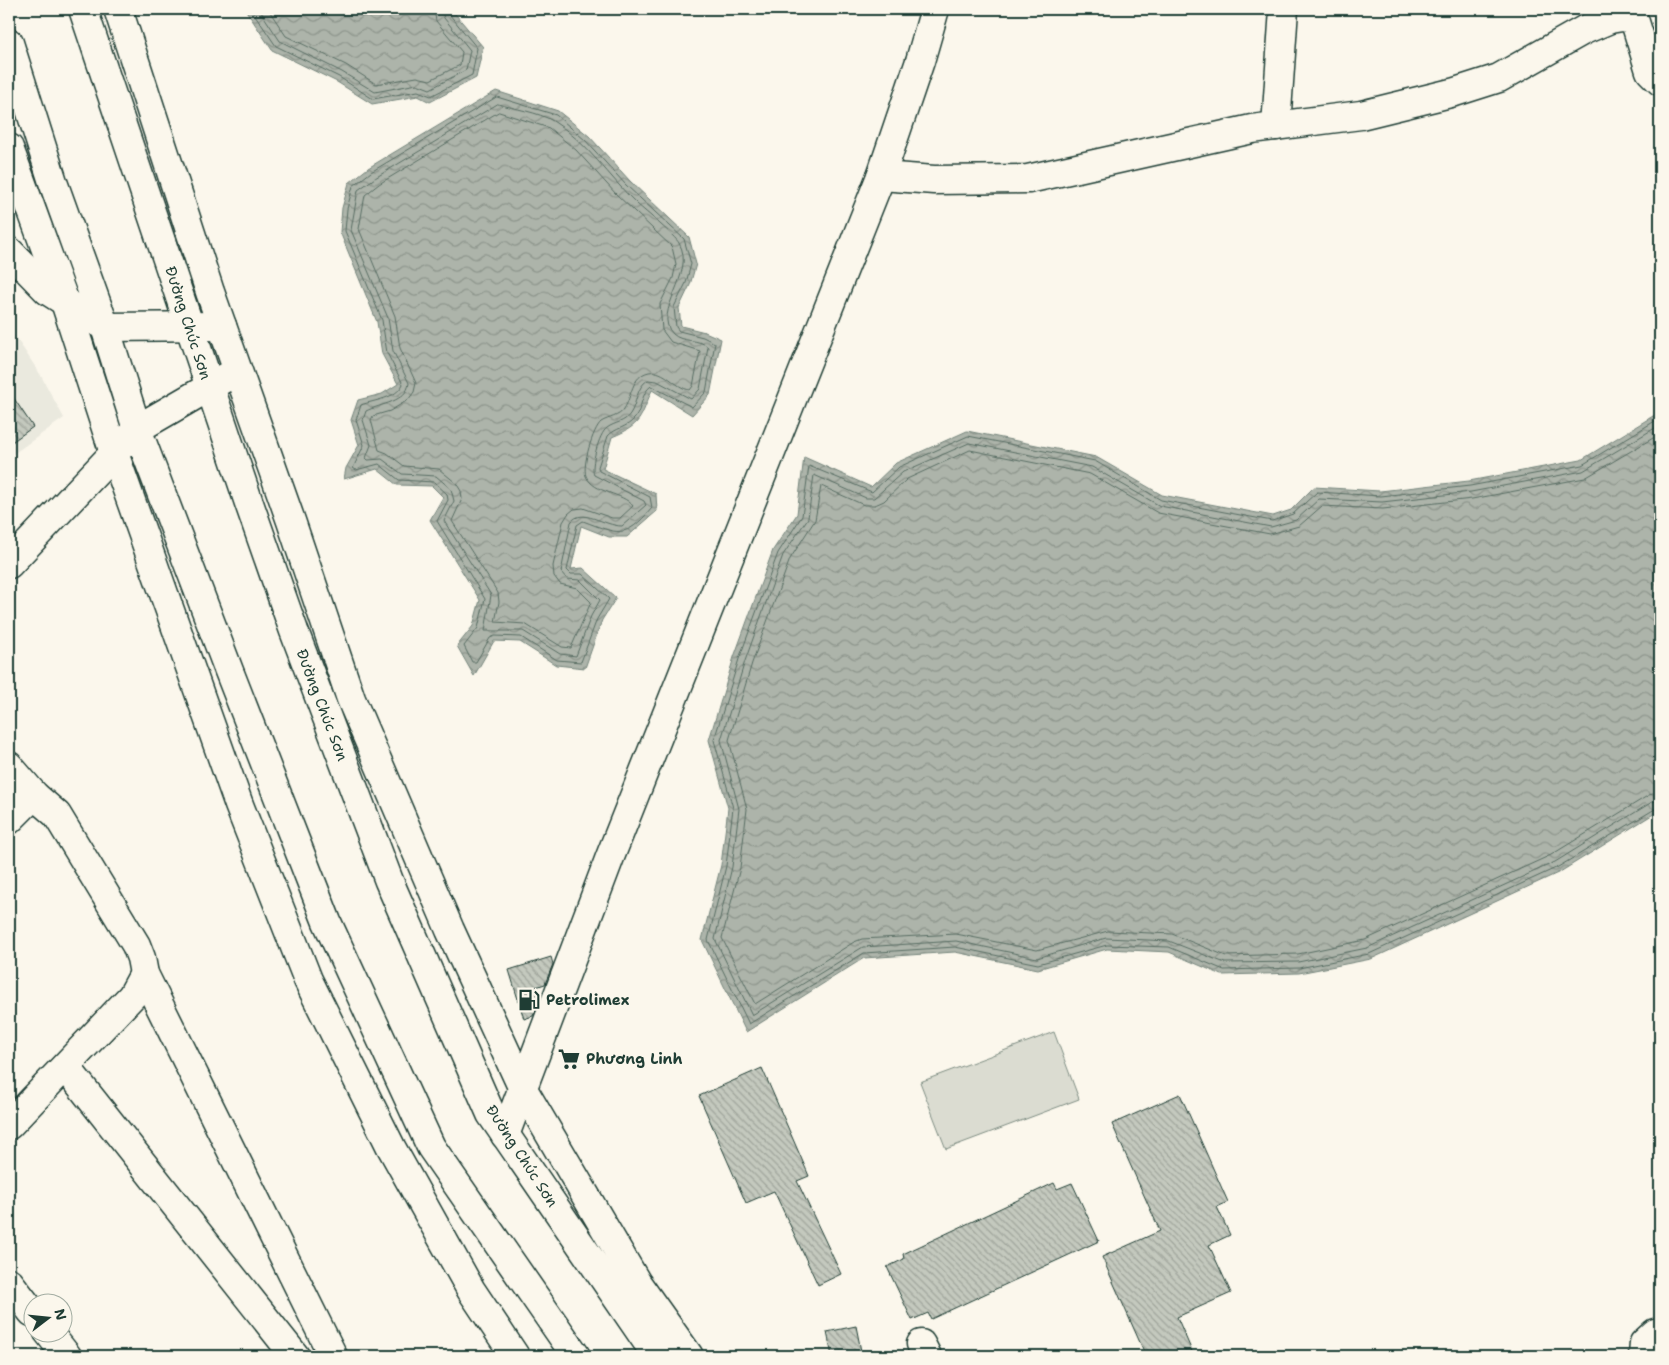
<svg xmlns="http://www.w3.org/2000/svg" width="1669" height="1365" font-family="'Shantell Sans',sans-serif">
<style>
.built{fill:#eae9de}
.grass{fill:#dbdcd1;stroke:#7d8c82}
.water{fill:url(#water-waves);stroke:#74847b}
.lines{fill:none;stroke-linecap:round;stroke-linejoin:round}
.shore{stroke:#586d63;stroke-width:1}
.building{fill:url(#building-back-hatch);stroke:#1f3d34}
.minor-casing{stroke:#1f3d34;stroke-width:31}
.major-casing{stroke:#1f3d34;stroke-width:31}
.highway-casing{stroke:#1f3d34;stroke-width:31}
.minor{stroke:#fbf7ec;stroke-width:28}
.major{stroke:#fbf7ec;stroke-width:28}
.highway{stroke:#fbf7ec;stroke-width:28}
.labels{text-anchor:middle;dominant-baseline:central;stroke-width:5;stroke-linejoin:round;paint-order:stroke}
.street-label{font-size:15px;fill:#1f3d34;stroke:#fbf7ec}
.poi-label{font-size:15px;font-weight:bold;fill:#1f3d34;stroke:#fbf7ec;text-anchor:start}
</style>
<defs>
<pattern id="water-waves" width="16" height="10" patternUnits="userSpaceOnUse" patternTransform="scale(1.25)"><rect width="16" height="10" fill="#adb4aa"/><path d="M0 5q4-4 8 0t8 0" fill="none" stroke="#8c948b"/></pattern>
<pattern id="building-back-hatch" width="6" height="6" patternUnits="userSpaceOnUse" patternTransform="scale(1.25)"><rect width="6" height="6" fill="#c4c9be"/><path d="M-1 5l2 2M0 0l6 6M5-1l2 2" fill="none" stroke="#9fa49b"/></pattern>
</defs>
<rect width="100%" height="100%" fill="#fbf7ec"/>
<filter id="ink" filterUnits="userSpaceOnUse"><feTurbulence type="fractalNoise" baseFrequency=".02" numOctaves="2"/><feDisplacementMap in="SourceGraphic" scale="10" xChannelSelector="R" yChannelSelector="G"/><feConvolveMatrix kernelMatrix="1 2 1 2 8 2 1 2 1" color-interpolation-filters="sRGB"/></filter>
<g filter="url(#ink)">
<!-- built -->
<path class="built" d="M 9,327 L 40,374 L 64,418 L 9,457 Z"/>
<!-- grass -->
<path class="grass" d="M 1054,1032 L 1079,1099 L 946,1149 L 920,1082 Z"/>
<!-- water -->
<g class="water">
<path d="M 245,9 L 451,9 L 483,47 L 476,78 L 430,102 L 418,96 L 372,104 L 337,82 L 272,50 Z"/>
<path d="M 496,91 L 558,111 L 589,136 L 630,181 L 689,237 L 696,264 L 690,285 L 679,308 L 681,326 L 705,332 L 721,339 L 710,395 L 692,415 L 652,390 C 640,418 642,425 612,437 L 603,469 L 656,494 L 657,511 L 627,537 L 609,537 L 581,526 L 571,569 L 583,568 L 616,598 L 602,620 L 585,668 L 556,665 L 520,642 L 494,641 L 474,676 L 457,646 L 473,626 L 480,600 L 430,520 L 443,497 L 432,486 L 397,485 L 377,469 L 344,479 L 346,468 L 359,445 L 351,420 L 358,400 L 382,394 L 398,384 L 382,354 L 377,322 L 340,232 L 342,208 L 349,183 L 368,168 Z"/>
<path d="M 1658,413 L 1660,418 L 1660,810 L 1560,872 L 1371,959 L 1299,973 L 1222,975 L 1169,952 L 1107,949 L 1038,969 L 955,952 L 864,958 L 746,1032 L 702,940 L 721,865 L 728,808 L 709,740 L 734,657 L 773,550 L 797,514 L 804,457 L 871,487 L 896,463 L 967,431 L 1096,457 L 1162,495 L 1273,516 L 1291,510 L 1314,487 L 1380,491 L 1469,481 L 1581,460 Z"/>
</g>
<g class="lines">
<!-- shore -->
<g class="shore">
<path d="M 251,9 L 276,46 L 339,77 L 373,99 L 418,91 L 431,96 L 472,75 L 477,48 L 449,14 L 447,9"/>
<path d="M 259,9 L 280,41 L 342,72 L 375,92 L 417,84 L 430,89 L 466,70 L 470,50 L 444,18 L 441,9"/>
<path d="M 268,9 L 286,36 L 346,65 L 376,84 L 417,77 L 430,80 L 460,65 L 462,52 L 436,21 L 434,9"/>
<path d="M 497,97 L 556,115 L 585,140 L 626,185 L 684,239 L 691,264 L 686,283 L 674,307 L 676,327 L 679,331 L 703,337 L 715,343 L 706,392 L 692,407 L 651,386 C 641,393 642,409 635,418 C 627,428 615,428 608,436 L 598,467 L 599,471 L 650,497 L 652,508 C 625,540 618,534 583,521 L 577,525 L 567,570 L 571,574 L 582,574 L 609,599 L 597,619 L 581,662 L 557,660 L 521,637 L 495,636 L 490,638 L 476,662 L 472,662 L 464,646 L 478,628 L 485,599 L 437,521 L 448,500 L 447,494 L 434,482 L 399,480 L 379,464 L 356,470 L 353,468 L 364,445 L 356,420 L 361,405 C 374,400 396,399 403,384 L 387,353 L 382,320 L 345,231 L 347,209 L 353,186 L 371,172 Z"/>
<path d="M 498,104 C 515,109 538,112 553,121 C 586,141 610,178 637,204 C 646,212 675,236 679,243 C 697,274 651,312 673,334 C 682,343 699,338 708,347 L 700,389 L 691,399 L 657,381 L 648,380 C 636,387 637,404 630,414 C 624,423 615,422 607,428 C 599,433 590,467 594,475 L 644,501 L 646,505 L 622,526 C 604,526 582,507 571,522 L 561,572 L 567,579 L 580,580 L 600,600 L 591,616 L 576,656 L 560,654 L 523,631 L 485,631 L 491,595 L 444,521 L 454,501 L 451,489 L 436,476 L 402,474 L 382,459 L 368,460 L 366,458 L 371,445 L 363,420 L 366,411 C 380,404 407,402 409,383 L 393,351 L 388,318 L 351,230 L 358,190 L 375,178 Z"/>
<path d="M 499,112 L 549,128 L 576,150 L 616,194 L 672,247 L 676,264 L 673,278 L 660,304 L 662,330 L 671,342 L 700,351 L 693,386 L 690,390 C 675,388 665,369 649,372 C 631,376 632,397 624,409 C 619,417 609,417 601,422 C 593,429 582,465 586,476 C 594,494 623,492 633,506 L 620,518 L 612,518 L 583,508 L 574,509 L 568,514 L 563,522 L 553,566 L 554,576 L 560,584 L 577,588 L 591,602 L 571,648 L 562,647 L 525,624 L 495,622 L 499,602 L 498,593 L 452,521 L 462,499 L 461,491 L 456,483 L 439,469 L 404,466 L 387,453 L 379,450 L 371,420 L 373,416 L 390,411 L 408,400 L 414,392 L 416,383 L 400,348 L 395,316 L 359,229 L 365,195 L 379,184 Z"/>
<path d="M 1660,418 L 1582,465 L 1470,486 L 1381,496 L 1317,492 L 1293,514 L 1272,521 L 1161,500 L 1095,461 L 968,436 L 899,467 L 872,492 L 809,466 L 802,516 L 778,553 L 739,659 L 714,740 L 733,808 L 726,866 L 708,940 L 749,1024 L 864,953 L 955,947 L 1038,964 L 1107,945 L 1169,947 L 1224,970 L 1299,968 L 1369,954 L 1558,867 L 1660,806"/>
<path d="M 1660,425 L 1583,471 L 1471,492 L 1382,502 L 1319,499 L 1296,520 L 1271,527 L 1160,506 L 1092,467 L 969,443 L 903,472 L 874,498 L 866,498 L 814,475 L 808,518 L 783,555 L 745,661 L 721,740 L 739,809 L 732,867 L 715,939 L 752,1015 L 863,947 L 956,941 L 1037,958 L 1106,938 L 1169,941 L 1225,963 L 1298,962 L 1367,948 L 1555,862 L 1652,802 L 1660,800"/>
<path d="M 1660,434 L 1585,478 L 1472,499 L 1383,509 L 1322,506 L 1299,526 L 1270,534 L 1158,513 L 1090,474 L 970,450 L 907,479 L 884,501 L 875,505 L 864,505 L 821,486 L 815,520 L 790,559 L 752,663 L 729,740 L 747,809 L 740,868 L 722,938 L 755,1004 L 854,942 L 862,939 L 956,934 L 1037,950 L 1108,931 L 1172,934 L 1226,956 L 1298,954 L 1365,940 L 1551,855 L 1649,795 L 1660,792"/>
</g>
</g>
<!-- building -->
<g class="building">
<path d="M 9,391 L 33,427 L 9,444 Z"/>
<path d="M 551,957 L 553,964 L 545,984 L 536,987 L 540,999 L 533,1016 L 524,1019 L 509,970 Z"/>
<path d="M 762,1068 L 809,1176 L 797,1181 L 841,1274 L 818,1285 L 774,1191 L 746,1203 L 699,1096 Z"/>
<path d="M 1180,1094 L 1228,1202 L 1217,1207 L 1230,1235 L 1209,1245 L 1231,1293 L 1177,1317 L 1194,1356 L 1146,1356 L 1102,1257 L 1160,1231 L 1112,1124 Z"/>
<path d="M 1054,1183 L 1057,1189 L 1072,1183 L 1099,1241 L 931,1319 L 928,1313 L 912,1320 L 887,1267 L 904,1259 L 903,1254 Z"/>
<path d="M 856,1326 L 862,1356 L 832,1356 L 827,1332 Z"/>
</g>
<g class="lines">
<!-- minor casing -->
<g class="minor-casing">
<g id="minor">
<path d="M 118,9 L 210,292 L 291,521 L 351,699 L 450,930 L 523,1089 L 637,1283 L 689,1356"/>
<path d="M 1276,126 L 1284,9"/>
<path d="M 9,148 L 65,302 L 114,453 L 239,805 L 308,980 L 391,1147 L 471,1290 L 515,1356"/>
<path d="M 881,176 L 934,180 L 1028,179 L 1252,129 L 1361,115 L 1455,92 L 1499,78 L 1584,30 L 1610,19 L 1622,17 L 1631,18 L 1635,22 L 1650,71 L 1660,81"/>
<path d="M 9,564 L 137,429 L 230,375"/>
<path d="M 9,766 L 34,795 L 57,815 L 136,945 L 141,958 L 144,974 L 333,1356"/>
<path d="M 9,820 L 34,795"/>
<path d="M 66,1067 L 295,1356"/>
<path d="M 9,1125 L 132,996 L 144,974"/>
<path d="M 505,1135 L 610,857 L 881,176 L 920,61 L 935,9"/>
<path d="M 9,1282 L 32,1312"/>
<path d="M 48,1332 L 67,1356"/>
<path d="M 921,1344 L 927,1356"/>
<path d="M 1643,1356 L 1644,1343 L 1655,1333 L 1660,1332"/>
</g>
</g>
<!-- major casing -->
<g class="major-casing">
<path id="major" d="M 9,251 L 48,291 L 105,327 L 222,326"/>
</g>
<!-- highway casing -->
<g class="highway-casing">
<g id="highway">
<path d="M 83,9 L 249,503 L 294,631 L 389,881 L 491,1114 L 657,1356"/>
<path d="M 9,43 L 53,182 L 105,327 L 137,429 L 229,671 L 327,922 L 431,1147 L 576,1356"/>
</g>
</g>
<!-- minor -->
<use href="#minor" class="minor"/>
<!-- major -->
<use href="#major" class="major"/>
<!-- highway -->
<use href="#highway" class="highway"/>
</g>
</g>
<!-- icons -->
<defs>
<g id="fuel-bare" transform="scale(1.725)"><path d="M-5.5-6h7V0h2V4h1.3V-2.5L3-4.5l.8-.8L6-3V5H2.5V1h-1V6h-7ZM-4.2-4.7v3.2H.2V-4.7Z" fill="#1f3d34" stroke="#fbf7ec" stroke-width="2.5" paint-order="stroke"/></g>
<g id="supermarket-bare" transform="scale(1.725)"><path d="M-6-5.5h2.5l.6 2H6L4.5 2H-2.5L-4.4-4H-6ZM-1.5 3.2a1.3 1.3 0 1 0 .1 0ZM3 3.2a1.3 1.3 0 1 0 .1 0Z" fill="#1f3d34" stroke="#fbf7ec" stroke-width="2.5" paint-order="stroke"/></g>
</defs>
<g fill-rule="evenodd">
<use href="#fuel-bare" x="529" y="1000"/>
<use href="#supermarket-bare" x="569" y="1059"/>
</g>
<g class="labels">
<!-- street labels -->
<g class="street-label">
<text transform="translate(188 323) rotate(72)">Đường Chúc Sơn</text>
<text transform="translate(322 705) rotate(69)">Đường Chúc Sơn</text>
<text transform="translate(522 1156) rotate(57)">Đường Chúc Sơn</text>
</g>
<!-- poi labels -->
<g class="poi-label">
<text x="546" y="1000">Petrolimex</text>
<text x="586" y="1059">Phương Linh</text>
</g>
</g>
<!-- margin -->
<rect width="1669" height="1365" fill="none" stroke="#fbf7ec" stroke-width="30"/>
<rect x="15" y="15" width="1639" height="1335" fill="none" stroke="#1f3d34" stroke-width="2" filter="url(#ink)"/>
<!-- north arrow -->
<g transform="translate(48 1318) rotate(74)"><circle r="24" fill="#fbf7ec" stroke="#a3ada2"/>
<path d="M0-4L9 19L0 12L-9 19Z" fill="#1f3d34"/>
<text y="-8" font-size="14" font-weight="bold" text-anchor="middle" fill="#1f3d34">N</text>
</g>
</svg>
